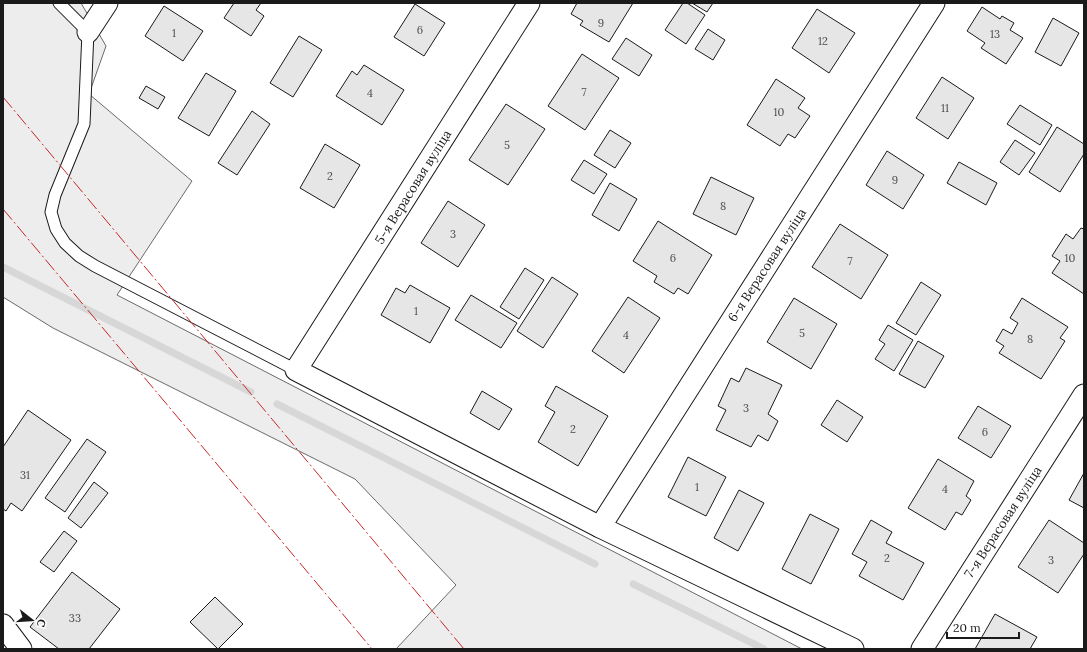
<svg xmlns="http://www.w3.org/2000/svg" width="1087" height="652" font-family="Lora,serif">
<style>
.built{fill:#ededed;stroke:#6a6a6a}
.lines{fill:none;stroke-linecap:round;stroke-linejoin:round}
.stream{stroke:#d7d7d7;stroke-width:7}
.building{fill:#e6e6e6;stroke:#1a1a1a}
.service-casing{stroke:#1a1a1a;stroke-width:13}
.minor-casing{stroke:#1a1a1a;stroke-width:23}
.service{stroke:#fff;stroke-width:11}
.minor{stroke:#fff;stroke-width:21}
.power{stroke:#c62828;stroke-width:1;stroke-dasharray:14 3 2 3;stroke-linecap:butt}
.labels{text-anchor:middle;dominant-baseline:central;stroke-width:3;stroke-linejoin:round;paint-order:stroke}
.number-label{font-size:11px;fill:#4d4d4d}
.street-label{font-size:13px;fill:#1a1a1a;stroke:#fff}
</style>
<rect width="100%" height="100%" fill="#fff"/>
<!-- built -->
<path class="built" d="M 3,3 L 81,3 L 106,46 L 89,94 L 192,181 L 117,295 L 802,649 L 396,649 L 456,585 L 355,479 L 53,328 L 3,297 Z"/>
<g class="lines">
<!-- stream -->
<g class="stream">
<path d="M 3,267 L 251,392"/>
<path d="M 277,404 L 595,564"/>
<path d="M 633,584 L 764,649"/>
</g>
</g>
<!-- building -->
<g class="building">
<path d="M 234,3 L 261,3 L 256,10 L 264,16 L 251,36 L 224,18 Z"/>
<path d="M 577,3 L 633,3 L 609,42 L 580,25 L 583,21 L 571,14 Z"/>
<path d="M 683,3 L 687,3 L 705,15 L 686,44 L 665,30 Z"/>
<path d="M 692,3 L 713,3 L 707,12 Z"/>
<path d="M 415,4 L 445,23 L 424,56 L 394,37 Z"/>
<path d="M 164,6 L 203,31 L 183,61 L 145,36 Z"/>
<path d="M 982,7 L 1000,19 L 1002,16 L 1014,23 L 1010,30 L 1023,38 L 1006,64 L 981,48 L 985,43 L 967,31 Z"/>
<path d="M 817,9 L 855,33 L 829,73 L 792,48 Z"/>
<path d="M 1053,18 L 1079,33 L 1061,66 L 1035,52 Z"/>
<path d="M 708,29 L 725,40 L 713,60 L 695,49 Z"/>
<path d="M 299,36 L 322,50 L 293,97 L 270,83 Z"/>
<path d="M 626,38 L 652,55 L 639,76 L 612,59 Z"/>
<path d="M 582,54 L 619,78 L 585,130 L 548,106 Z"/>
<path d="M 364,65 L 404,90 L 382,125 L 336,96 L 352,71 L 357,75 Z"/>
<path d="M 206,73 L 236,91 L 209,136 L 178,118 Z"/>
<path d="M 942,77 L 974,98 L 948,139 L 916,118 Z"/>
<path d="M 776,79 L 805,98 L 798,108 L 810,116 L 795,138 L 788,134 L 780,146 L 747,125 Z"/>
<path d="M 146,86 L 165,97 L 158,109 L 139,98 Z"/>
<path d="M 506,104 L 545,129 L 508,185 L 469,160 Z"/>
<path d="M 1020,105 L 1052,125 L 1040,145 L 1007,124 Z"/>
<path d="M 252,111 L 270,124 L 237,175 L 218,163 Z"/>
<path d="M 1057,127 L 1084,144 L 1084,154 L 1060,192 L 1029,172 Z"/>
<path d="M 610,130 L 631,143 L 615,168 L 594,155 Z"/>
<path d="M 1015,140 L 1035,153 L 1019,175 L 1000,162 Z"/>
<path d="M 325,144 L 360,165 L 334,208 L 300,188 Z"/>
<path d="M 887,151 L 924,175 L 903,209 L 866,185 Z"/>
<path d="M 584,160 L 607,174 L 594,194 L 571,180 Z"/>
<path d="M 959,162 L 997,183 L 986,205 L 947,183 Z"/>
<path d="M 711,177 L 754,198 L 736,235 L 693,214 Z"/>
<path d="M 610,183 L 637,199 L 619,231 L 592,215 Z"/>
<path d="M 448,201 L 485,225 L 458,267 L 421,243 Z"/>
<path d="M 658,221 L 712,255 L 688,294 L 678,288 L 674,294 L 654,282 L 657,276 L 633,261 Z"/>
<path d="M 840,224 L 888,255 L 861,299 L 812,267 Z"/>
<path d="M 1081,228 L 1084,229 L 1084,294 L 1052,273 L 1060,261 L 1052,256 L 1066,234 L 1073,239 Z"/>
<path d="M 525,268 L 544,280 L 519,319 L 500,307 Z"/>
<path d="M 552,277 L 578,294 L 543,348 L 517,331 Z"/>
<path d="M 921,282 L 941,295 L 916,335 L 896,323 Z"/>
<path d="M 410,285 L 450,308 L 430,343 L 381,315 L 396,288 L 405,293 Z"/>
<path d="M 471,295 L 517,323 L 501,348 L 455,320 Z"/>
<path d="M 628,297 L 660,318 L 624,373 L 592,351 Z"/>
<path d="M 794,298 L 837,324 L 811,369 L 767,342 Z"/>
<path d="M 1022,298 L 1068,327 L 1060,338 L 1065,341 L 1041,379 L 999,353 L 1004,346 L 996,341 L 1003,329 L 1012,334 L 1018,323 L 1010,318 Z"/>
<path d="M 888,325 L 913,340 L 894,371 L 875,359 L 885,344 L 879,340 Z"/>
<path d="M 918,341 L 944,356 L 925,388 L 899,374 Z"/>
<path d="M 746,368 L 782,385 L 768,414 L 778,421 L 768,441 L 758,435 L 751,447 L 716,430 L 726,410 L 718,406 L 731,378 L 739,382 Z"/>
<path d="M 556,386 L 608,416 L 578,466 L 538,442 L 555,412 L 545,406 Z"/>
<path d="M 482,391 L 512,409 L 499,430 L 470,413 Z"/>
<path d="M 837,400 L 863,417 L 847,442 L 821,425 Z"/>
<path d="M 978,406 L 1011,426 L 991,458 L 958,438 Z"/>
<path d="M 28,410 L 71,440 L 22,511 L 11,503 L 6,511 L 3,509 L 3,447 Z"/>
<path d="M 87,439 L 106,452 L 65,512 L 45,498 Z"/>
<path d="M 688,457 L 726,477 L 706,516 L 668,497 Z"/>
<path d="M 938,459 L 974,481 L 966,496 L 971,500 L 962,515 L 956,512 L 945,530 L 908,508 Z"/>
<path d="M 1084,473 L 1084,508 L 1069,500 Z"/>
<path d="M 94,482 L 108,493 L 81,528 L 68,518 Z"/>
<path d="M 739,490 L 764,503 L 738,551 L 714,538 Z"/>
<path d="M 810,514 L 839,529 L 811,584 L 782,569 Z"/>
<path d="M 871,520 L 892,532 L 886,543 L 924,563 L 903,600 L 859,576 L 867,562 L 852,554 Z"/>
<path d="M 1049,520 L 1084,543 L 1084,554 L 1058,593 L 1018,567 Z"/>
<path d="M 64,531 L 77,541 L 54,572 L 40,562 Z"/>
<path d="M 72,572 L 120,609 L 89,649 L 59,649 L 30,627 Z"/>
<path d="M 215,597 L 243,624 L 218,649 L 190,622 Z"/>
<path d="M 995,614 L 1037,637 L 1030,649 L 975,649 Z"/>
</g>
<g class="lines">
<!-- service casing -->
<g class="service-casing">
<path id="service" d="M 59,3 L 88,32 L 84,124 L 55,195 L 51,212 L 56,229 L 65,243 L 79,256 L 95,266 L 296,370"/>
</g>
<!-- minor casing -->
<g class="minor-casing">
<g id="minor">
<path d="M 529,3 L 296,370 L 600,527 L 853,649"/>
<path d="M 88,32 L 107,3"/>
<path d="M 600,527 L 934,3"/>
<path d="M 3,625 L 21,649"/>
<path d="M 922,649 L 1084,395"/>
</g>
</g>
<!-- service -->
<use href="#service" class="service"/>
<!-- minor -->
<use href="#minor" class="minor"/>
<!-- power -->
<g class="power">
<path d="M 3,97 L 464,649"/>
<path d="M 3,209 L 372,649"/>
</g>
</g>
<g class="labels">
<!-- number labels -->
<g class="number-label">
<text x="601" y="23">9</text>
<text x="420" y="30">6</text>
<text x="174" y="33">1</text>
<text x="995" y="34">13</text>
<text x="823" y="41">12</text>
<text x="584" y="92">7</text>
<text x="370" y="93">4</text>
<text x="945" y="108">11</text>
<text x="779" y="112">10</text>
<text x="507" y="145">5</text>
<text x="330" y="176">2</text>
<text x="895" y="180">9</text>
<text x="723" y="206">8</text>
<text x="453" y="234">3</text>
<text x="673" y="258">6</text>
<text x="1070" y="258">10</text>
<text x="850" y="261">7</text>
<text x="416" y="311">1</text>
<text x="802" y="333">5</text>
<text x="626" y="335">4</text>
<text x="1030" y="339">8</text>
<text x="746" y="408">3</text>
<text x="573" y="429">2</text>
<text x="985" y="432">6</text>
<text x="25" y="475">31</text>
<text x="697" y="487">1</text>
<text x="945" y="489">4</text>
<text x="887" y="558">2</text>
<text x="1051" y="560">3</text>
<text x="75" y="618">33</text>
</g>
<!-- street labels -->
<g class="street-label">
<text transform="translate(413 187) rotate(-58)">5-я Верасовая вуліца</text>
<text transform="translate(767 265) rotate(-57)">6-я Верасовая вуліца</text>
<text transform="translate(1003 522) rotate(-57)">7-я Верасовая вуліца</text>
</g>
</g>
<!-- border -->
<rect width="1087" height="652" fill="none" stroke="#1a1a1a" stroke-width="8"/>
<!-- north arrow -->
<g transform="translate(32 620) rotate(107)" stroke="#ffffff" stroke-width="3" paint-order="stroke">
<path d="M0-3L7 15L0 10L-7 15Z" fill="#1a1a1a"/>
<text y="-6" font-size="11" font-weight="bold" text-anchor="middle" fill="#1a1a1a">С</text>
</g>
<!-- scale -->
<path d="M947 632v6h72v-6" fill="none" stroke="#1a1a1a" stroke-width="2"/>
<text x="953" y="632" font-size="12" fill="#1a1a1a" stroke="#ffffff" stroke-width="3" paint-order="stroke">20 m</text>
</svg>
